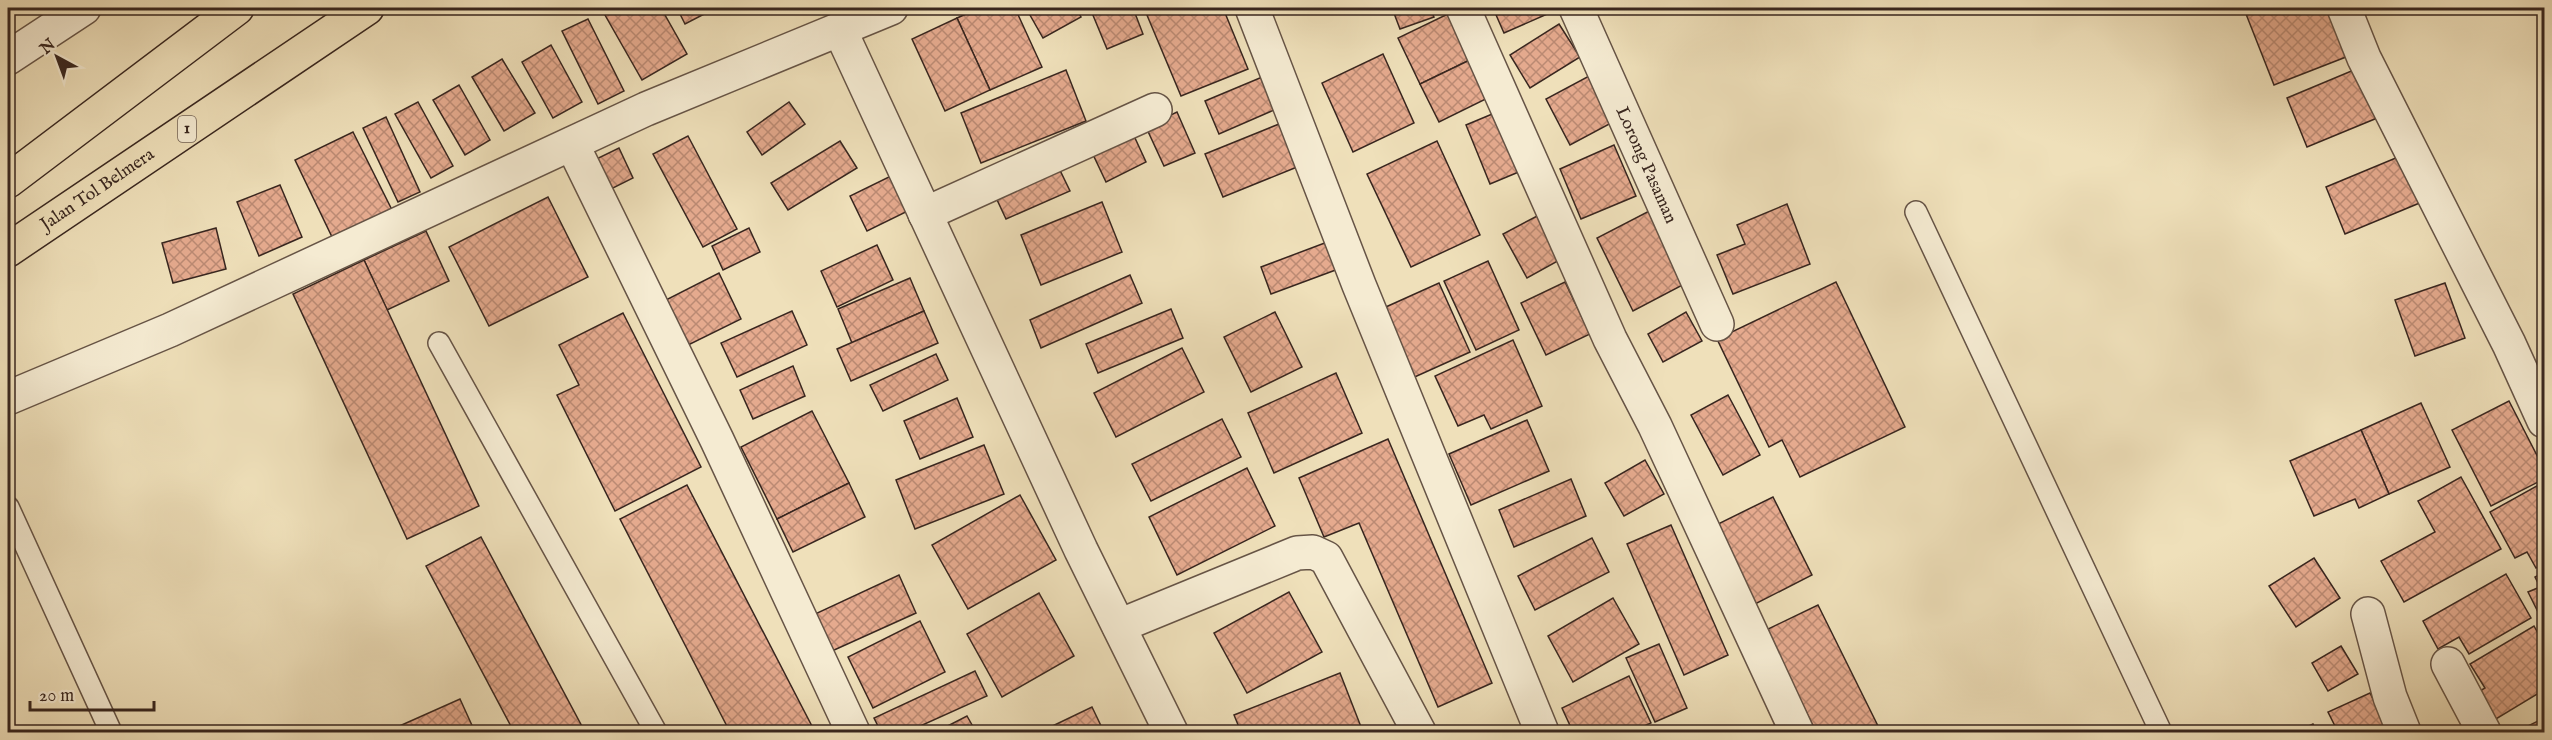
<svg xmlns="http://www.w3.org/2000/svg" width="2552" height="740" font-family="'IM FELL English',serif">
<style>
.building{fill:url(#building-cross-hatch);stroke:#38261f;stroke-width:1.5}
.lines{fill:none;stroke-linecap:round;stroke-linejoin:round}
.lane-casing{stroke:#665446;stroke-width:24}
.street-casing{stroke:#665446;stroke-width:36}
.highway-casing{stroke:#38261f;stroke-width:36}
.lane{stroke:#f5ebd2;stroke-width:21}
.street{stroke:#f5ebd2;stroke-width:33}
.highway{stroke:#efe0ba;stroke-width:33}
.labels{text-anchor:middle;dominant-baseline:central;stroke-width:4.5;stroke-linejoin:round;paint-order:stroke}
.shield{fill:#f5ebd2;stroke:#716155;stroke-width:1.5}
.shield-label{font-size:16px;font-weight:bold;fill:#38261f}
.street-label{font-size:18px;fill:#38261f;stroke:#f5ebd2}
</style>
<defs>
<pattern id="building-cross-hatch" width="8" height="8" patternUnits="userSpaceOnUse" patternTransform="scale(1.5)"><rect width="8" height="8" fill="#e5aa8e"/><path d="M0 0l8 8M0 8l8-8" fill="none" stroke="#bb8a73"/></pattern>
</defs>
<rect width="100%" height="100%" fill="#efe0ba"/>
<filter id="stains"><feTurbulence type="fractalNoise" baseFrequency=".00333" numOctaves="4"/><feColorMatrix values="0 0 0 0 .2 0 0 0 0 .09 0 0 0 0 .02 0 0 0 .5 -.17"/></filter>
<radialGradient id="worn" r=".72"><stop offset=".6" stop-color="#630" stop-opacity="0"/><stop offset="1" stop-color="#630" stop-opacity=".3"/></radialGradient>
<!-- building -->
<g class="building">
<path d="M 601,8 L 661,8 L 687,54 L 642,80 Z"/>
<path d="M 677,8 L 710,8 L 712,10 L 685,24 Z"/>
<path d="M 980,8 L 1015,8 L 1042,67 L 990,90 L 957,18 Z"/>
<path d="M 1026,8 L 1076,8 L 1081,17 L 1043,38 Z"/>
<path d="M 1090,8 L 1133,8 L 1143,34 L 1107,49 Z"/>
<path d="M 1144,8 L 1223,8 L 1248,69 L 1181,96 Z"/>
<path d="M 1392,8 L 1430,8 L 1434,17 L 1400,29 Z"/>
<path d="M 1493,8 L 1553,8 L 1554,11 L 1504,33 Z"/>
<path d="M 2263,8 L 2327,8 L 2346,57 L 2274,85 L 2246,14 Z"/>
<path d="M 1456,10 L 1478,56 L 1420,84 L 1398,38 Z"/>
<path d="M 957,18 L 990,90 L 945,111 L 912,39 Z"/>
<path d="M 588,19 L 624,91 L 598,104 L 562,31 Z"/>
<path d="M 1559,24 L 1580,57 L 1530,88 L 1510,55 Z"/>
<path d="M 551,45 L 582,102 L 553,118 L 522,62 Z"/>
<path d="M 1383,54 L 1414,123 L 1353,152 L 1322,83 Z"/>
<path d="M 1478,56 L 1496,94 L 1439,122 L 1420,84 Z"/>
<path d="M 502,59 L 535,113 L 504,131 L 472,77 Z"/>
<path d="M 2361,67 L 2382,116 L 2307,147 L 2287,98 Z"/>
<path d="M 1066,70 L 1086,121 L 981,163 L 961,113 Z"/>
<path d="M 1267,75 L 1281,107 L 1219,134 L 1205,101 Z"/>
<path d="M 1591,75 L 1615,121 L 1570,145 L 1546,99 Z"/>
<path d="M 459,85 L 490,140 L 465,155 L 433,100 Z"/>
<path d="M 418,102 L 453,166 L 431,178 L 395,114 Z"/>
<path d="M 789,102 L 805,124 L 762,155 L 747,132 Z"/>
<path d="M 1177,112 L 1195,153 L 1164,166 L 1146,127 Z"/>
<path d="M 1497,112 L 1521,171 L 1490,184 L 1466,125 Z"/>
<path d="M 386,117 L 420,192 L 398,202 L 363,128 Z"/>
<path d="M 1279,124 L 1297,167 L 1223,197 L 1205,154 Z"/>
<path d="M 1129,125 L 1146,162 L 1106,182 L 1089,146 Z"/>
<path d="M 353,132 L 392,210 L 333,239 L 295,160 Z"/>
<path d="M 688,136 L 737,229 L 703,247 L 653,154 Z"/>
<path d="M 840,141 L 857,168 L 788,210 L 771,183 Z"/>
<path d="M 1437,141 L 1480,235 L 1411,267 L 1367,174 Z"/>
<path d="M 1614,145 L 1636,196 L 1581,219 L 1560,169 Z"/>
<path d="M 619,148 L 633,178 L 599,195 L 584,165 Z"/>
<path d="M 2403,155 L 2422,202 L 2345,234 L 2326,187 Z"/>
<path d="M 1055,160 L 1070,191 L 1006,219 L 992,189 Z"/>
<path d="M 895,174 L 912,209 L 867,231 L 850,196 Z"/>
<path d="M 280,185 L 302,237 L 259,256 L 237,202 Z"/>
<path d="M 548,197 L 588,277 L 489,326 L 449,247 Z"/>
<path d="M 1102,202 L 1122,252 L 1041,285 L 1021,235 Z"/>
<path d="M 1787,204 L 1810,264 L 1733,294 L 1717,255 L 1745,244 L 1737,225 Z"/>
<path d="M 1657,207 L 1694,279 L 1633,311 L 1597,238 Z"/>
<path d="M 1541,214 L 1565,257 L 1527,278 L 1503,234 Z"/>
<path d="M 216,228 L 226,269 L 173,283 L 162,243 Z"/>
<path d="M 749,228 L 760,252 L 723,270 L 712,246 Z"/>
<path d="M 426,231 L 449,281 L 387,310 L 364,260 Z"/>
<path d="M 1330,241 L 1341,268 L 1271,294 L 1261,267 Z"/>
<path d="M 877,245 L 893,280 L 837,307 L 821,271 Z"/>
<path d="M 364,260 L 479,506 L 407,539 L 293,294 Z"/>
<path d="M 1488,261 L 1519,330 L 1476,350 L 1444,281 Z"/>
<path d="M 719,273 L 741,319 L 676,351 L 654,306 Z"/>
<path d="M 1130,275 L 1142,303 L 1041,348 L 1030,320 Z"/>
<path d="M 910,278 L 924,311 L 852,343 L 838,309 Z"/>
<path d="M 1565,282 L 1590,334 L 1546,355 L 1521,303 Z"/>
<path d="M 1836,282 L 1905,427 L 1800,477 L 1782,440 L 1769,447 L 1717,339 Z"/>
<path d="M 1439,283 L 1470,352 L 1408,380 L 1377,311 Z"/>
<path d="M 2445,283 L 2465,338 L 2415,356 L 2395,300 Z"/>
<path d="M 1171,309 L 1183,338 L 1098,373 L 1086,344 Z"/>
<path d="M 792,311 L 807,345 L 737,377 L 721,343 Z"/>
<path d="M 924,311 L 938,343 L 851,381 L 837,349 Z"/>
<path d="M 1275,312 L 1302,367 L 1251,392 L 1224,337 Z"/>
<path d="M 1686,312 L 1702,341 L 1663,362 L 1648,334 Z"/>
<path d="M 623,313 L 701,467 L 615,511 L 557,395 L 579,385 L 559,345 Z"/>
<path d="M 1513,340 L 1542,406 L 1491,429 L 1484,415 L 1458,426 L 1435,376 Z"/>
<path d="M 1182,348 L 1204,392 L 1116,437 L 1094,393 Z"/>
<path d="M 936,354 L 948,380 L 883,411 L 870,385 Z"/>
<path d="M 793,366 L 805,396 L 753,419 L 740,390 Z"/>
<path d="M 1336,373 L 1362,433 L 1274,473 L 1248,413 Z"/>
<path d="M 1728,395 L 1760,455 L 1723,475 L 1691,415 Z"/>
<path d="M 957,398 L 973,437 L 920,459 L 904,421 Z"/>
<path d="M 2509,401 L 2544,469 L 2544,479 L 2491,506 L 2452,430 Z"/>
<path d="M 2421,403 L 2450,467 L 2389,494 L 2361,430 Z"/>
<path d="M 812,411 L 849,483 L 777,519 L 741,447 Z"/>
<path d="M 1222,419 L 1241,457 L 1151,501 L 1132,464 Z"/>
<path d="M 1527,420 L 1549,471 L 1471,505 L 1449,454 Z"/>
<path d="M 2361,430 L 2389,494 L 2359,508 L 2355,499 L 2314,516 L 2290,461 Z"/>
<path d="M 1388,439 L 1492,683 L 1438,707 L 1359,523 L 1324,537 L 1299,478 Z"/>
<path d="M 984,445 L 1004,494 L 915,529 L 896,480 Z"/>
<path d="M 1645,460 L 1664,494 L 1624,516 L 1605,483 Z"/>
<path d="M 1247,468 L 1275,526 L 1177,575 L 1149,517 Z"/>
<path d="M 2461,477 L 2501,549 L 2404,602 L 2381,561 L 2435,532 L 2418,501 Z"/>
<path d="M 1571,479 L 1586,516 L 1514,547 L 1499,510 Z"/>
<path d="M 2544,482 L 2544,564 L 2536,568 L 2527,552 L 2515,558 L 2490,512 Z"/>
<path d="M 849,483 L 865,517 L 793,552 L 777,519 Z"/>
<path d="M 687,485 L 815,732 L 730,732 L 620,519 Z"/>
<path d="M 1020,495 L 1056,560 L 968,609 L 932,545 Z"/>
<path d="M 1773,497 L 1812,575 L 1755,604 L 1716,525 Z"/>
<path d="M 1671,525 L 1728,655 L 1684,675 L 1627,544 Z"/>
<path d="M 481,537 L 585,732 L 514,732 L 426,566 Z"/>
<path d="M 1592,538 L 1609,572 L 1535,610 L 1518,576 Z"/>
<path d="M 2314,558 L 2340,598 L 2296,627 L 2269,586 Z"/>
<path d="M 2544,572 L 2544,624 L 2528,592 L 2540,587 L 2535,577 Z"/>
<path d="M 2506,574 L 2531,618 L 2469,654 L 2459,637 L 2438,649 L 2423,621 Z"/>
<path d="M 899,575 L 916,613 L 832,651 L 815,614 Z"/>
<path d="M 1289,592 L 1322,652 L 1247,693 L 1214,633 Z"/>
<path d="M 1039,593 L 1074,656 L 1002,697 L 967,634 Z"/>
<path d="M 1613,598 L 1639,644 L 1573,682 L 1548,636 Z"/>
<path d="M 1818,605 L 1881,732 L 1816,732 L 1766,630 Z"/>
<path d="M 920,621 L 945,672 L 873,708 L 848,657 Z"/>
<path d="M 2534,626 L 2544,644 L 2544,690 L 2491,722 L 2475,694 L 2485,688 L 2470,664 Z"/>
<path d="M 1659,644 L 1687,708 L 1655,722 L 1626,658 Z"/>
<path d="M 2341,646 L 2358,674 L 2328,691 L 2312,663 Z"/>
<path d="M 975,671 L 987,696 L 907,732 L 881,732 L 874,718 Z"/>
<path d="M 1340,673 L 1363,732 L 1241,732 L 1234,715 Z"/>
<path d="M 1629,676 L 1651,723 L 1631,732 L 1573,732 L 1562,708 Z"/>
<path d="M 2370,693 L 2389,732 L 2338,732 L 2328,712 Z"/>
<path d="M 460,699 L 475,732 L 386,732 Z"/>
<path d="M 1092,707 L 1104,732 L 1040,732 Z"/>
<path d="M 967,716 L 976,732 L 936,732 Z"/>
<path d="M 2544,718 L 2544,732 L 2516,732 Z"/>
<path d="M 2313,724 L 2317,732 L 2296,732 Z"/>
</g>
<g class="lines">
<!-- lane casing -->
<g class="lane-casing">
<g id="lane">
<path d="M 1916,212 L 2161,732"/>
<path d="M 439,343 L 656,732"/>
<path d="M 8,507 L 111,732"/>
</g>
</g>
<!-- street casing -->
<g class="street-casing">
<g id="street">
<path d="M 1252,8 L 1359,285 L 1542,732"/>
<path d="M 1463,8 L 1610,339 L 1655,426 L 1797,732"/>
<path id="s1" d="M 1576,8 L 1717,324"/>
<path d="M 2344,8 L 2364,58 L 2509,344 L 2544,421"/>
<path d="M 840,30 L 1081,550 L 1171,732"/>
<path d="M 8,58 L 84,8"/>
<path d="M 572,144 L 717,440 L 853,732"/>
<path d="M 925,214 L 1155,110"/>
<path d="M 8,398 L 170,330 L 646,109 L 891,8"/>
<path d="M 2368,614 L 2390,697 L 2404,732"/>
<path d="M 1119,626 L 1297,553 L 1313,552 L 1326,558 L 1419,732"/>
<path d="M 2448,664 L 2484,732"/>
</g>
</g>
<!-- highway casing -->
<g class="highway-casing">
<g id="highway">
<path d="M 8,181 L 237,8"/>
<path id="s2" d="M 8,250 L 367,8"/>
</g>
</g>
<!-- lane -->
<use href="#lane" class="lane"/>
<!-- street -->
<use href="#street" class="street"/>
<!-- highway -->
<use href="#highway" class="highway"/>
</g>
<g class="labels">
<!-- shield labels -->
<rect class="shield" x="178" y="116" width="18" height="26" rx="4.5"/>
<g class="shield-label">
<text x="187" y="129">1</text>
</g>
<!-- street labels -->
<g class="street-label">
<text stroke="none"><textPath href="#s1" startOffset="172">Lorong Pasaman</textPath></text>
<text stroke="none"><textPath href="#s2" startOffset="108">Jalan Tol Belmera</textPath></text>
</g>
</g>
<!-- margin -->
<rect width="2552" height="740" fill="none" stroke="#efe0ba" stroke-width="30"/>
<rect x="9" y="9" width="2534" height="722" fill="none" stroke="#38261f" stroke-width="3"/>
<rect x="15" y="15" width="2522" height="710" fill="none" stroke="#38261f" stroke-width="1.5"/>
<!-- north arrow -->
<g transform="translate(57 57) rotate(319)" stroke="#f5ebd2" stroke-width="4.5" paint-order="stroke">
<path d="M0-4.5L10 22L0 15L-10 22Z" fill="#38261f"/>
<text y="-9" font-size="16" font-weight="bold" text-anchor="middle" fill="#38261f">N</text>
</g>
<!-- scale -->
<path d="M30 701v9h124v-9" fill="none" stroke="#38261f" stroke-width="3"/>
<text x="39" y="701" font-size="18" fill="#38261f" stroke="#f5ebd2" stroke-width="4.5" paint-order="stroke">20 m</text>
<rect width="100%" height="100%" filter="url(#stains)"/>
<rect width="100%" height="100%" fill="url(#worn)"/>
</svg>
